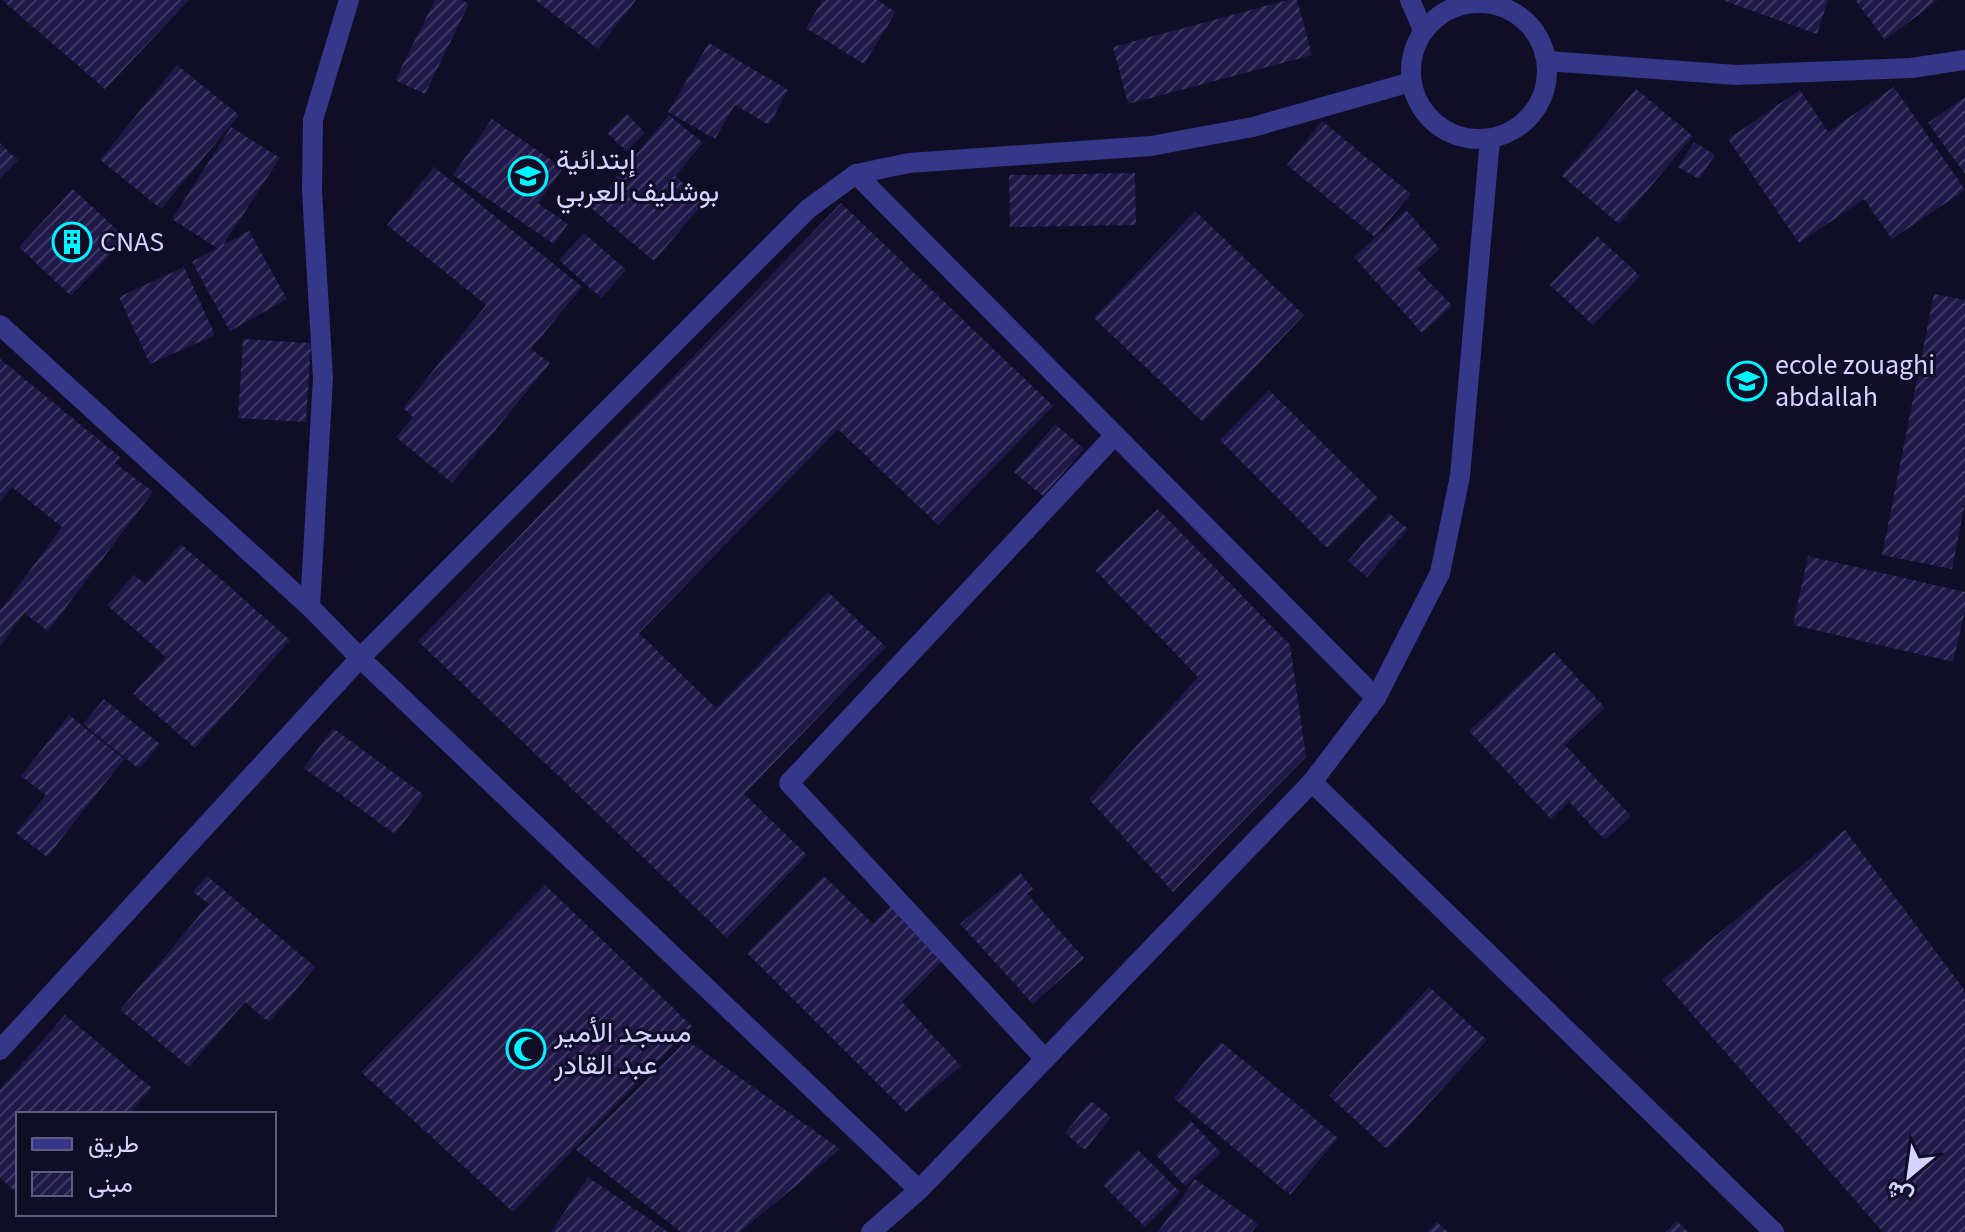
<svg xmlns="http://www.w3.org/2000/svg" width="1965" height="1232" font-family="'Source Sans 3',Vazirmatn,sans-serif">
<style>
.building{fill:url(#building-hatch)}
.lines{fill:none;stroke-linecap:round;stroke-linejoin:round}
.minor{stroke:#353789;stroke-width:20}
.tertiary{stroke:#353789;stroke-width:20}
.labels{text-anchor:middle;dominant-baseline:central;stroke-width:6;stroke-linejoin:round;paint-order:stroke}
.poi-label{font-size:28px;fill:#d5d3ff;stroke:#100d27;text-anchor:start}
</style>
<defs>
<pattern id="building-hatch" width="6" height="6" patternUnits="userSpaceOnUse" patternTransform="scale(2)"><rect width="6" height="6" fill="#1f1849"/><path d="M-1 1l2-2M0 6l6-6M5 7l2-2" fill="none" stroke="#3f3964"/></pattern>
</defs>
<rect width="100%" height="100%" fill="#100d27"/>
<!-- building -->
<g class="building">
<path d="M 2,0 L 189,0 L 105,89 Z"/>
<path d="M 435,0 L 461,0 L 469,4 L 425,94 L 395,80 Z"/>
<path d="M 535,0 L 636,0 L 598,49 Z"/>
<path d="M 823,0 L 877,0 L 896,12 L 864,64 L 806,28 Z"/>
<path d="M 1288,0 L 1297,0 L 1312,55 L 1128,104 L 1113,47 Z"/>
<path d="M 1722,0 L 1828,0 L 1817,34 Z"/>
<path d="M 1855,0 L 1938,0 L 1885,40 Z"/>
<path d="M 709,43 L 788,90 L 769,125 L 735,105 L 715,139 L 668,112 Z"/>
<path d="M 177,65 L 239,115 L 161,209 L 100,160 Z"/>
<path d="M 1894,87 L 1965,190 L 1892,239 L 1864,199 L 1799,243 L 1728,139 L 1800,90 L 1828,132 Z"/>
<path d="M 1636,89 L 1693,136 L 1619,224 L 1562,176 Z"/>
<path d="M 1965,97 L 1965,174 L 1928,123 Z"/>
<path d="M 627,114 L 645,133 L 626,151 L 607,133 Z"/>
<path d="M 669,115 L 703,143 L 675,176 L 705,201 L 654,261 L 591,208 Z"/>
<path d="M 492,119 L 563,168 L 538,203 L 568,224 L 554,244 L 453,175 Z"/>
<path d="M 1322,121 L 1411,194 L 1375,237 L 1287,165 Z"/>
<path d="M 231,127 L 280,158 L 223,245 L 249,231 L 287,299 L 230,331 L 192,262 L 217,248 L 172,219 Z"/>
<path d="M 1694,142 L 1715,155 L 1699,179 L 1678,167 Z"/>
<path d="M 0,143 L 18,160 L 0,178 Z"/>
<path d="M 434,167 L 582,287 L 531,349 L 550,363 L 452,483 L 396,437 L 413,417 L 403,408 L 486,305 L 387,225 Z"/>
<path d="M 1135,173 L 1136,225 L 1010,227 L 1009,175 Z"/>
<path d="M 73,189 L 126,238 L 71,296 L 19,247 Z"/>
<path d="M 841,203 L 1053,406 L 938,525 L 838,429 L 639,633 L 716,708 L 828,592 L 886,647 L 744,794 L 807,855 L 727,938 L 418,641 Z"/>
<path d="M 1406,210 L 1440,249 L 1417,269 L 1452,306 L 1422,333 L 1354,257 Z"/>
<path d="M 1195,211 L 1304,315 L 1203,422 L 1094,318 Z"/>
<path d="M 584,233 L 626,270 L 601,298 L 559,260 Z"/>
<path d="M 1597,236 L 1640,276 L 1593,325 L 1550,285 Z"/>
<path d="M 184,267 L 215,335 L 150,364 L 119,297 Z"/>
<path d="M 1934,294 L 1965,300 L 1965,503 L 1952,569 L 1882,555 Z"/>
<path d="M 243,339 L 311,343 L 306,422 L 238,418 Z"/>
<path d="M 0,359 L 120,457 L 115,463 L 153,492 L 48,631 L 24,613 L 0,646 L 0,611 L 62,527 L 12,487 L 0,502 Z"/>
<path d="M 1269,390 L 1378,498 L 1327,548 L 1220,440 Z"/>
<path d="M 1055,424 L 1084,449 L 1043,496 L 1014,472 Z"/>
<path d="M 1158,509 L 1290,645 L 1306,757 L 1173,892 L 1089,799 L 1198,677 L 1095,570 Z"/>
<path d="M 1389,513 L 1408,529 L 1367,577 L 1348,561 Z"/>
<path d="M 181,544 L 290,640 L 195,748 L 133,694 L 166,657 L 107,605 L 134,575 L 145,584 Z"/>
<path d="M 1808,556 L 1965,592 L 1965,611 L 1953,662 L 1793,625 Z"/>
<path d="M 1554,652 L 1605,708 L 1565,745 L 1631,816 L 1605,840 L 1569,802 L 1551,819 L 1469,731 Z"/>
<path d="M 104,699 L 160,744 L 139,769 L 83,724 Z"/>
<path d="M 69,715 L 124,759 L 47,857 L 16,833 L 46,795 L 21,776 Z"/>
<path d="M 333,728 L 424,795 L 395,834 L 304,768 Z"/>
<path d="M 1845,830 L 1965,991 L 1965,1232 L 1883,1232 L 1662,980 Z"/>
<path d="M 1020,873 L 1033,889 L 1027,894 L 1084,958 L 1033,1004 L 960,924 Z"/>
<path d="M 207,876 L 315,967 L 269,1022 L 245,1002 L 189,1067 L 120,1010 L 209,904 L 193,892 Z"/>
<path d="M 824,876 L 873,924 L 894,903 L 947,956 L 902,1002 L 961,1066 L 906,1112 L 747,953 Z"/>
<path d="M 545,885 L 692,1026 L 513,1212 L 361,1072 Z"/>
<path d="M 1429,987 L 1487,1040 L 1387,1149 L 1329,1096 Z"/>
<path d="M 65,1015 L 152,1088 L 129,1114 L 18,1114 L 18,1194 L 0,1178 L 0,1089 Z"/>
<path d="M 687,1040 L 840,1149 L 740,1232 L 681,1232 L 576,1150 Z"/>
<path d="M 1221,1042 L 1338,1138 L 1290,1195 L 1174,1098 Z"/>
<path d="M 1091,1101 L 1111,1117 L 1085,1150 L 1065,1133 Z"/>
<path d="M 1191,1121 L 1221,1153 L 1185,1186 L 1156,1155 Z"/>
<path d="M 1138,1150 L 1180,1192 L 1145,1227 L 1103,1185 Z"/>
<path d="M 588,1177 L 668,1232 L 551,1232 Z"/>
<path d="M 1195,1179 L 1258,1224 L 1252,1232 L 1158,1232 Z"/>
<path d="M 1677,1221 L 1688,1232 L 1665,1232 Z"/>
<path d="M 1437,1222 L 1448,1232 L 1427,1232 Z"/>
</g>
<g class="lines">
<!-- minor -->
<g class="minor">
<path d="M 1547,61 L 1736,75 L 1911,68 L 1965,60"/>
<path d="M 856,174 L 1376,698"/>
<path d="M 0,325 L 310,607 L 360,658 L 919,1190"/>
<path d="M 310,607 L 323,378 L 312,191 L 313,120 L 349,0"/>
<path d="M 0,1050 L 360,658 L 808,209 L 856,174 L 909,163 L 1151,146 L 1253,127 L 1411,82"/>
<path d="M 1045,1059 L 789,783 L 1115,435"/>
<path d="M 871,1232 L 919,1190 L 1312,782"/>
</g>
<!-- tertiary -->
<g class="tertiary">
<path d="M 1410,0 L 1423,30"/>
<circle cx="1479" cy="71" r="68"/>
<path d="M 1490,139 L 1460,476 L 1440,573 L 1376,698 L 1312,782 L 1774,1232"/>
</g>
</g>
<!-- icons -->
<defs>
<g id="school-ring" transform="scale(2)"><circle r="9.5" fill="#100d27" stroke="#00f5fe" stroke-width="1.5"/><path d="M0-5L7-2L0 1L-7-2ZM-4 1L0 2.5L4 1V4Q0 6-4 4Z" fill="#00f5fe"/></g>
<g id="building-ring" transform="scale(2)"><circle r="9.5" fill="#100d27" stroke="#00f5fe" stroke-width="1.5"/><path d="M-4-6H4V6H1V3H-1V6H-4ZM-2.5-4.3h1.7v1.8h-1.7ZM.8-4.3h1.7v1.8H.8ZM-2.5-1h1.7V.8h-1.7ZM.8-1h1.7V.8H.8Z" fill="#00f5fe"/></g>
<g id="mosque-ring" transform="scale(2)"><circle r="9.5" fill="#100d27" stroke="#00f5fe" stroke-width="1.5"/><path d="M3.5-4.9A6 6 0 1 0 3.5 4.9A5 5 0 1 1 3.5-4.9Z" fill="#00f5fe"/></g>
</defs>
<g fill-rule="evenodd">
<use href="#school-ring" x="528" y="176"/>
<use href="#building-ring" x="72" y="242"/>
<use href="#school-ring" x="1747" y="381"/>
<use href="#mosque-ring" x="526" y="1049"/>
</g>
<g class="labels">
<!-- poi labels -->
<g class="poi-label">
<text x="556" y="160">إبتدائية<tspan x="556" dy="32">بوشليف العربي</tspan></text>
<text x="100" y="242">CNAS</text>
<text x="1775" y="365">ecole zouaghi<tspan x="1775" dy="32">abdallah</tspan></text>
<text x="554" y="1033">مسجد الأمير<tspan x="554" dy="32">عبد القادر</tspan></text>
</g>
</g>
<!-- legend -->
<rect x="16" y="1112" width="260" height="104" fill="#100d27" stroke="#5f5c7d" stroke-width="2"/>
<rect x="32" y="1138" width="40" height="12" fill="#353789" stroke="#5f5c7d" stroke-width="2"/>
<text x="88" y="1152" font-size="24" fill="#d5d3ff">طريق</text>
<rect x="32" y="1172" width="40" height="24" fill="url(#building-hatch)" stroke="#5f5c7d" stroke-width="2"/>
<text x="88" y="1192" font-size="24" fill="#d5d3ff">مبنى</text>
<!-- north arrow -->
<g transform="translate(1909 1176) rotate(209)" stroke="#100d27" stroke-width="6" paint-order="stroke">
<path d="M0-6L14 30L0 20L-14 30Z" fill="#d5d3ff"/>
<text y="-12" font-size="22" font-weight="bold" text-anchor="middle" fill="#d5d3ff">ش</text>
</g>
</svg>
